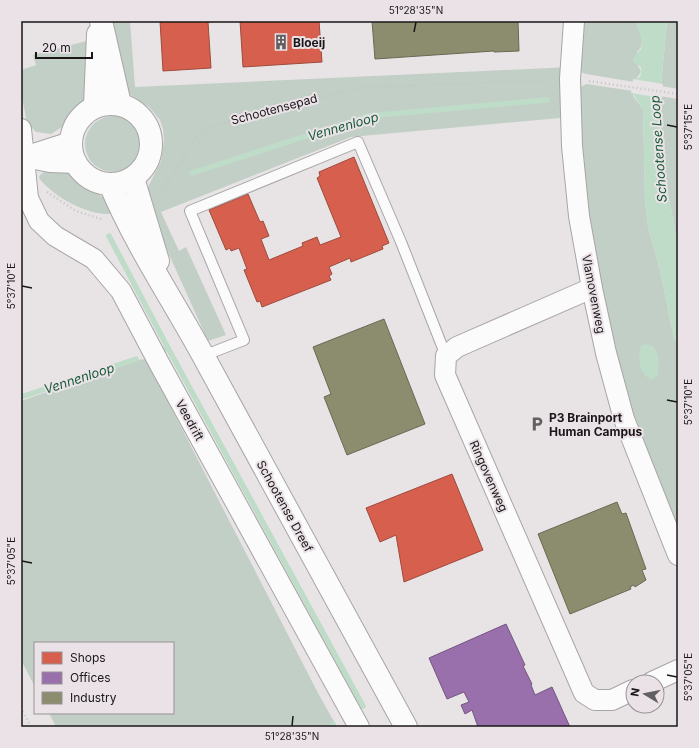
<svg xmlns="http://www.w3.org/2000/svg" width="699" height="748" font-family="Inter,sans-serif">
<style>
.green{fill:#c2cfc6}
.water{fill:#bedcc8}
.pier{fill:#e8e4e6}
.shops{fill:#d6604d;stroke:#9e4a3d}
.offices{fill:#9970ab;stroke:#73557f}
.industry{fill:#8c8c6e;stroke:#6a6954}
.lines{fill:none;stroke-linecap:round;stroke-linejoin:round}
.stream{stroke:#bedcc8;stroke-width:5.5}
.service-casing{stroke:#a8a5a6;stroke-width:12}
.minor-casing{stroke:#a8a5a6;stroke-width:22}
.tertiary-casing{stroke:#a8a5a6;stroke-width:24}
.path{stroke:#c4c4c4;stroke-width:2.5;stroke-dasharray:1 3;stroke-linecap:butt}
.service{stroke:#fcfbfb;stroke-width:10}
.minor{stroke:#fcfbfb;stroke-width:20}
.tertiary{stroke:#fcfbfb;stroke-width:22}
.ticks{fill:none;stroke:#1a1719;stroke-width:1.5}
.labels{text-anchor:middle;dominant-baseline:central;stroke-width:4;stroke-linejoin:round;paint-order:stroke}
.poi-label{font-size:12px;font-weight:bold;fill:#1a1719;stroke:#eae2e7;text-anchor:start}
.street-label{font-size:12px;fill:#1a1719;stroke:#eae2e7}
.water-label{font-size:13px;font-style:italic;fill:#145b36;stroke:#eae2e7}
.neatline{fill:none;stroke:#1a1719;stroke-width:1.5}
.ticks-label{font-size:10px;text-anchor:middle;fill:#1a1719}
</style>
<rect width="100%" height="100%" fill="#e8e4e6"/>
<!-- green -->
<g class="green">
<path d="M 110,21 L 130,21 L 135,87 L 571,67 L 571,117 L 351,137 L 161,212 L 179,251 L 186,247 L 226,335 L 208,341 L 149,210 L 146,196 L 148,187 L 161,161 L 164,140 L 163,129 L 160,120 L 149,107 L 128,93 Z"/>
<path d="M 580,21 L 636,21 C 639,31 647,44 637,52 L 637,63 L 641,72 L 634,82 L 586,74 L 580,72 Z"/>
<path d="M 667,21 L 678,21 L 678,89 L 661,86 Z"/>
<path d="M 90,40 L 85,100 L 62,127 L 51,134 L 36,132 L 27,123 L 21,92 L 21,70 L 36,65 L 33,55 Z"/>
<path d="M 587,84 L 633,91 L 633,96 L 643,109 L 645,202 L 648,227 L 660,270 L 674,339 L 678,344 L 678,537 L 647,460 L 620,372 L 595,262 L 579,146 L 579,87 Z"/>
<path d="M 660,96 L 678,99 L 678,248 L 662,159 Z"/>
<circle cx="113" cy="144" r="28"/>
<path d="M 48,169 L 69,172 L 85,186 L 109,201 L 115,213 C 92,219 52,196 39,178 L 40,175 Z"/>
<path d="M 146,359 L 318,693 L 337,727 L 56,727 L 49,713 L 173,713 L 173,643 L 35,643 L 35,687 L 21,660 L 21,401 L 137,360 Z"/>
</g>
<!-- water -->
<g class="water">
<path d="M 636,21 L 667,21 L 660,96 L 660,134 L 662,159 L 678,248 L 678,344 L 674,339 L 660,270 L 648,227 L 645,202 L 643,109 L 633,94 L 635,79 C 641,78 643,72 640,66 L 633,62 L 634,57 L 641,49 L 642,41 Z"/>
<path d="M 645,344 C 661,345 659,364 658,375 L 652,380 C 639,375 637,358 641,346 Z"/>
</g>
<!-- pier -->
<path class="pier" d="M 633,79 L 663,84 L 662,98 L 631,93 Z"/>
<!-- shops -->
<g class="shops">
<path d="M 160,21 L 221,21 L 208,22 L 211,68 L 163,71 Z"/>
<path d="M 240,21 L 319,21 L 322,62 L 243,67 Z"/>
<path d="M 354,157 L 389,243 L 382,246 L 383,249 L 351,262 L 350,258 L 329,267 L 332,274 L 329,276 L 331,280 L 262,307 L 260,301 L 257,302 L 244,270 L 247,269 L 239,248 L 231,251 L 230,248 L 226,250 L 209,210 L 248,194 L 260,222 L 263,221 L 269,236 L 261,239 L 269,260 L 303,246 L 302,243 L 317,237 L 320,245 L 341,237 L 317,178 L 320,176 L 319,172 Z"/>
<path d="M 452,474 L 483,550 L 404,582 L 396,535 L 380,542 L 366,508 Z"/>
</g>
<!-- offices -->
<path class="offices" d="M 506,624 L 525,665 L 523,666 L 532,684 L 531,685 L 535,695 L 552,687 L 570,727 L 478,727 L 472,710 L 465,714 L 461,705 L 469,702 L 464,692 L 447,699 L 429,658 Z"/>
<!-- industry -->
<g class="industry">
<path d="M 372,21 L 518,21 L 519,51 L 494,52 L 494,51 L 375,59 Z"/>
<path d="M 384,319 L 425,424 L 347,455 L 324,397 L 331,394 L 313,347 Z"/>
<path d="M 617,502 L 622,514 L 626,513 L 646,569 L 642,570 L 646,580 L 635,587 L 634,585 L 630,587 L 631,589 L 570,614 L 538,534 Z"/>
</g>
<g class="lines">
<!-- stream -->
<g class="stream">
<path d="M 192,173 L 368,116 L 547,100"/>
<path d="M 109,236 L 168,348 L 161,350"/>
<path d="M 168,348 L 363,706"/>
<path d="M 21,397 L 136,359"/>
<path d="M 333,724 L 334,727"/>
</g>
<!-- service casing -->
<g class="service-casing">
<path id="service" d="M 203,356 L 244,340 L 190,211 L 358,142 L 401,242 L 446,356"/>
</g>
<!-- minor casing -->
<g class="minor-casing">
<g id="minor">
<path d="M 574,21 L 570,79 L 572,146 L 579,216 L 592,288 L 606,353 L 624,419 L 678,555"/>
<path d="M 21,129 L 28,198 L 39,221 L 55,236 L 94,259 L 121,291 L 159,363 L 359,727"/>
<path d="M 25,157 L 50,162 L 76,163"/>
<path d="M 21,158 L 71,142"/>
<path d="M 592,288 L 457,347 L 446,356 L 445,375 L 584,693 L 595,700 L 612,700 L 633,690"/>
<path d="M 652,682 L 678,670"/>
</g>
</g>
<!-- tertiary casing -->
<g class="tertiary-casing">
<g id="tertiary">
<path d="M 101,21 L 120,104"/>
<circle cx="111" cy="144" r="40"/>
<path d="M 95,106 L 98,34"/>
<path d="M 133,178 L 158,261"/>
<path d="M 110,184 C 136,246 173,300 205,359 C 272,482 339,604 406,727"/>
</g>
</g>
<!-- path -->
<g class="path">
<path d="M 589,81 L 678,94"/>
<path d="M 47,192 L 76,211 L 104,220"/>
<path d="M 159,194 L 198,135 L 211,126 L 357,88 L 550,80"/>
<path d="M 21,708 L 31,727"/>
</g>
<!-- service -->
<use href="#service" class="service"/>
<!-- minor -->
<use href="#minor" class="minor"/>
<!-- tertiary -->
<use href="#tertiary" class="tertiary"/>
</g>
<!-- ticks -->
<path class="ticks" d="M 414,32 L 416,22M 667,125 L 677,127M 22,286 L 32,288M 667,400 L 677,402M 22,561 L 32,563M 667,675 L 677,677M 292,726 L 293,716"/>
<!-- icons -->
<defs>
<g id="building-bare" transform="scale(1.2)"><path d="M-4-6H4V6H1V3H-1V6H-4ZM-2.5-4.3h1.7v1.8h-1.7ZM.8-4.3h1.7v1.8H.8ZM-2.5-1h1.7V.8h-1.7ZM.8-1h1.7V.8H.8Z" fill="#625f61" stroke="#eae2e7" stroke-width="2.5" paint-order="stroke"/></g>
<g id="parking-bare" transform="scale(1.2)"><path d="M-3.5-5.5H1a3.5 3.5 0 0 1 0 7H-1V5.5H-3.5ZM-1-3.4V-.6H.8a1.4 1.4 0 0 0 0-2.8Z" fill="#625f61" stroke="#eae2e7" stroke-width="2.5" paint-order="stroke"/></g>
</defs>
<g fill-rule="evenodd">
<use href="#building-bare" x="281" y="42"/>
<use href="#parking-bare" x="537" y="424"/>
</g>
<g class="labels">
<!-- poi labels -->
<g class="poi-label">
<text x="293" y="42">Bloeij</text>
<text x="549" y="417">P3 Brainport<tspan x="549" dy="14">Human Campus</tspan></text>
</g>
<!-- street labels -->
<g class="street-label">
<text transform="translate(274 109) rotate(-15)">Schootensepad</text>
<text transform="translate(594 294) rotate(79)">Vlamovenweg</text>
<text transform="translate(190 420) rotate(61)">Veedrift</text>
<text transform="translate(489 476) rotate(66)">Ringovenweg</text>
<text transform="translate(285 506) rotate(61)">Schootense Dreef</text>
</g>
<!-- water labels -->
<g class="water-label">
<text transform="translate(343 126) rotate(-16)">Vennenloop</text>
<text transform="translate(658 149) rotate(-94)">Schootense Loop</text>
<text transform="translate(79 378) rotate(-18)">Vennenloop</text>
</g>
</g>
<!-- border -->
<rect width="699" height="748" fill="none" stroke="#eae2e7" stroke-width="44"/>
<!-- legend -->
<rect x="34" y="642" width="140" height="72" fill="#eae2e7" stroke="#979195"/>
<rect x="42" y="652" width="20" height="12" fill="#d6604d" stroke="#979195"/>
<text x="70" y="662" font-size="12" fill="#1a1719">Shops</text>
<rect x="42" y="672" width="20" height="12" fill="#9970ab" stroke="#979195"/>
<text x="70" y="682" font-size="12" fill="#1a1719">Offices</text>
<rect x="42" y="692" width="20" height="12" fill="#8c8c6e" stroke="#979195"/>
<text x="70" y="702" font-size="12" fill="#1a1719">Industry</text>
<!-- north arrow -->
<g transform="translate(645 694) rotate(280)"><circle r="19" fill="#eae2e7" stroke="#979195"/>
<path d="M0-3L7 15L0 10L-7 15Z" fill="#625f61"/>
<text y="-6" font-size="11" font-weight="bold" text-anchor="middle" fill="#1a1719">N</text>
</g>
<!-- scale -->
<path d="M36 52v6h56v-6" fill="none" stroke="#1a1719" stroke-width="2"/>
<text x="42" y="52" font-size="12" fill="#1a1719" stroke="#eae2e7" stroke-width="3" paint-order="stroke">20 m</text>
<rect x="22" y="22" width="655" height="704" class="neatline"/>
<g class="ticks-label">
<text x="416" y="14">51°28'35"N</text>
<text transform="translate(688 127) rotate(-90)" y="4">5°37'15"E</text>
<text transform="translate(11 286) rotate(-90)" y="4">5°37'10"E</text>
<text transform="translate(688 402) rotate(-90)" y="4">5°37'10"E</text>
<text transform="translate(11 561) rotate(-90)" y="4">5°37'05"E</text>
<text transform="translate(688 677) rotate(-90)" y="4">5°37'05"E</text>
<text x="292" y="740">51°28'35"N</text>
</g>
</svg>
